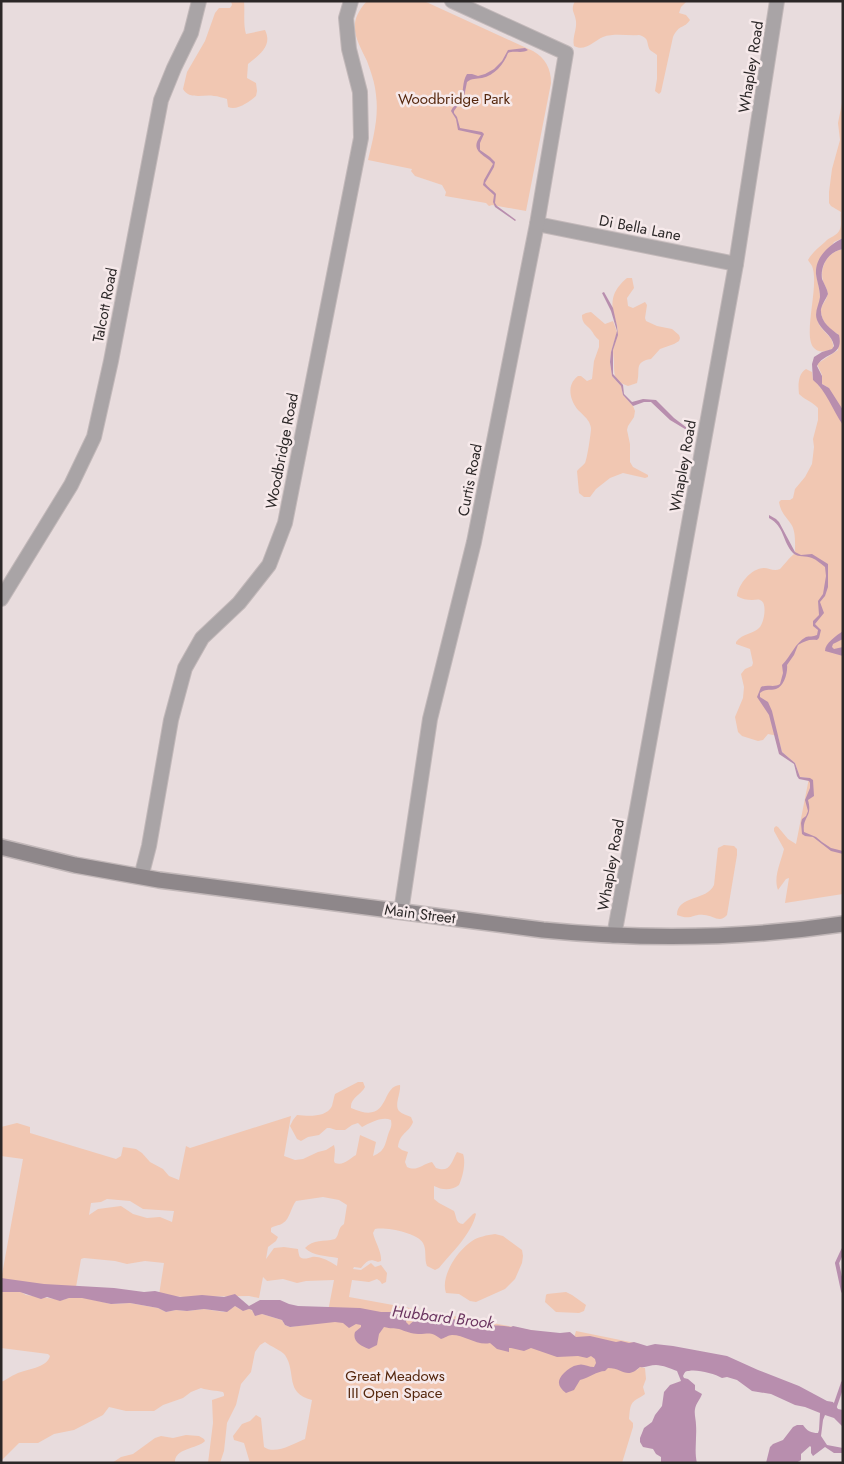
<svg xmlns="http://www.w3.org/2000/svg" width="844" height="1464" font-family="Jost,sans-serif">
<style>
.green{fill:#f1c7b2;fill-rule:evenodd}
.water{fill:#b88eae}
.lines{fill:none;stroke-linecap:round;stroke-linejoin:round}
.stream{stroke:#b88eae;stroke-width:4}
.minor-casing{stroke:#c2b8b9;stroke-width:16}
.secondary-casing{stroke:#c2b8b9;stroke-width:18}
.minor{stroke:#a9a4a6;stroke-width:14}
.secondary{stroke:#8e878a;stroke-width:15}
.labels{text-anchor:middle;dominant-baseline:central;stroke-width:5;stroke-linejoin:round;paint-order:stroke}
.street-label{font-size:15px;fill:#2b2727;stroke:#f6e9ea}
.park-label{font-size:15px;fill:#55270d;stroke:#f6e9ea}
.water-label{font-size:16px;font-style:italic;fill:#6b3560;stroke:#f6e9ea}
</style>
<rect width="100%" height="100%" fill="#e8dcdd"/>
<!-- green -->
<g class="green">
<path d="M 231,1 L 244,1 C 245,12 243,25 246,34 L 265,30 C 273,46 259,55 248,64 L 247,78 L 256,83 L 257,91 L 256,96 C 249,102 237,111 228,107 L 227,99 C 223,98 218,96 214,96 C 204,94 189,100 183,89 L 187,72 L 205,41 L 215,13 L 219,8 L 230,8 L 232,5 Z"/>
<path d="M 367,1 L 424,1 L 533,51 C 545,58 551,68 551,83 L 526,211 L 492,205 L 489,206 L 486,203 L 445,196 L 446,192 L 442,185 L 415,176 L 411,171 L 412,169 L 368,160 C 373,139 379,117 376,95 C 375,83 371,72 367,61 C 356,38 346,24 367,1 Z"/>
<path d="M 575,1 L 687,1 L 681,7 L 679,13 L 686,15 L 690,20 C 684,29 679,24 673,37 L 661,92 L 659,94 L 655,91 L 657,79 L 657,55 C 655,53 652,52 650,50 C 646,43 650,38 639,35 C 628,36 614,33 603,37 C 594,41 585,52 574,46 C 572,37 577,30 576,21 C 575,12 570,11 575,1 Z"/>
<path d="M 843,98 L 843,238 L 834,242 L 816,273 C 817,281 820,289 820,297 C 820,305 816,315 818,322 C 822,333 835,336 833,349 C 826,351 820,354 814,348 C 802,336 820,285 812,266 C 811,264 809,262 808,260 C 811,254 819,247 825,242 C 829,237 838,236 840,229 C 842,224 840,218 841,212 L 831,206 L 829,203 L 829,192 L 832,169 L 840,140 L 838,123 Z"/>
<path d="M 843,249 L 843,894 L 785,903 L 789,878 L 786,879 L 778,890 C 773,877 781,862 784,849 L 774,831 L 774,828 L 776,826 L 778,827 L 788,839 L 796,844 L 809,778 L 800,777 L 795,763 L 782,752 L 778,736 L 768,734 L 763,740 L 758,741 L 742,736 L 738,732 L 735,717 L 743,698 L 744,687 L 741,674 L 745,669 L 752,666 L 753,663 L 750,649 L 736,644 L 736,642 C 743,633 753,634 759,628 C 764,624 768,602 760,600 C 758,599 755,600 752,600 C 747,600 742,599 737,596 C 738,585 751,568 764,568 C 769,568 774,572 780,569 C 782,567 790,557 794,554 L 797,555 L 795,552 C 795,544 796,531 791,524 C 785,515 781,513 779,502 L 781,500 L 790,500 L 793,498 L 795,489 L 805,477 L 812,464 L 814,447 L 813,439 L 818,420 L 818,408 C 813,402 805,400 799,394 C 798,385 798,374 806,369 L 812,372 L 813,380 L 818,383 L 820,388 L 829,388 L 822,384 L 822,375 L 817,364 L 838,350 L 838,334 C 829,330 820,320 821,309 C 822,303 829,299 827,291 C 827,288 824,285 823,281 C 819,267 828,251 843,249 Z"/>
<path d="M 627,278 L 632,278 L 634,288 L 627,298 L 628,306 L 633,308 L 645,302 L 647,305 L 645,318 L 646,321 L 657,326 L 672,329 L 679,335 L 680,338 L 679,341 L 674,344 L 660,349 L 651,359 C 633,362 641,370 637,383 L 628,386 C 614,381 614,376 614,362 C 614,358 613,354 613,350 C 613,345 617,340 617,335 C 619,328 616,323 614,316 C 610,299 614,289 627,278 Z"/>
<path d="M 591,312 L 605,324 L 613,321 L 617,332 L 611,352 L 610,362 L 612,376 L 621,386 L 623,395 L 633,406 L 635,411 L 634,417 L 628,426 L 627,430 L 630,444 L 630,462 L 633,467 L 648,475 L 648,477 L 645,478 L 623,473 L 610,478 L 596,489 L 590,497 L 584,497 L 579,493 L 577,471 C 579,468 583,466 585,463 C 587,460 591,433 591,429 C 591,427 590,424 589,422 C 586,417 582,414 578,410 C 570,400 566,385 578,376 L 581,376 L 587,381 L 592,379 L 594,361 L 599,347 L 599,340 C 595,337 594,334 591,330 C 586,324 582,324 582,315 L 586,313 Z"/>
<path d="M 724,845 L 734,846 L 737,849 L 737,855 L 727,915 C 724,918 724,918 720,919 C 715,919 710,915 704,915 C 693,913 692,921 677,915 C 677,895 707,901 714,885 L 718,848 Z"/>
<path d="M 358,1082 L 363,1082 L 365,1087 C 361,1095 350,1098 351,1108 C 391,1126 380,1086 400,1085 C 401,1093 394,1105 399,1111 C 402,1114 407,1115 411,1117 L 413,1122 C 409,1133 400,1132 398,1147 L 402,1150 L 408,1152 L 405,1162 L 407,1167 C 417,1172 422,1164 432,1162 L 436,1168 C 450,1173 451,1163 457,1152 L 463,1154 C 466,1162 463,1176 459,1185 C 451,1191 442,1190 434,1186 L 434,1199 L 439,1203 L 454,1211 C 457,1217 455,1223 463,1224 L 473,1214 L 475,1213 L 476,1214 C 471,1235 452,1252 439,1268 L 435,1270 L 427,1266 C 424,1259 427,1250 423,1243 C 417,1233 387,1227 375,1229 L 373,1233 C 375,1242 382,1252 381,1261 L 378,1262 C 369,1258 367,1261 361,1268 L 354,1267 L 353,1269 L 361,1270 L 371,1263 L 375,1267 L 381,1265 L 387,1273 L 386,1282 L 382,1284 L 380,1281 L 377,1279 L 369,1282 L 352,1280 L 349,1297 L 574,1338 L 576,1331 L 640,1344 L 637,1370 L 640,1367 L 645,1368 L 646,1379 L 643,1387 L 645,1394 C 643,1396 640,1397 637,1399 C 629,1403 630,1411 629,1419 L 633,1423 L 633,1427 L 622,1463 L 250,1463 L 244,1443 L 234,1440 L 233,1436 L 242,1424 L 250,1421 L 256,1415 L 261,1418 L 264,1447 C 275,1455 293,1444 305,1439 L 312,1400 C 284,1393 297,1373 285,1355 C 282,1351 270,1346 265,1342 L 260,1345 L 255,1352 L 251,1372 L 241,1384 L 236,1405 L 227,1423 L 224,1451 L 220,1463 L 208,1463 L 213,1423 L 212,1400 L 224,1396 L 224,1394 L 223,1392 C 216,1390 209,1391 201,1388 L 191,1392 L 183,1398 L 163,1405 L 154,1411 L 126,1411 L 109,1407 L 103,1415 L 74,1430 L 54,1434 L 38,1443 L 19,1443 L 1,1461 L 1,1382 C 6,1380 11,1376 16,1374 C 26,1369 47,1368 50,1356 L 48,1354 L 1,1348 L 1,1292 L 21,1292 L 26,1295 L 62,1300 L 69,1298 L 86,1298 L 111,1304 L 130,1303 L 158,1308 L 166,1312 L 176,1310 L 187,1311 L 204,1309 L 224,1312 L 235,1306 C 241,1310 242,1311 249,1309 L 253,1311 L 254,1314 L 262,1314 L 282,1320 L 285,1325 L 290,1327 L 326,1322 L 334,1280 L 306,1281 L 297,1283 L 283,1279 L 267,1281 L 263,1277 L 259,1298 L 249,1296 L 184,1297 L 159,1295 L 164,1263 L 145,1261 L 127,1264 L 115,1261 L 84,1258 L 81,1259 L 76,1287 L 44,1286 L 1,1280 L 23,1159 L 1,1156 L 1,1127 L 17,1123 L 30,1127 L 30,1133 L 116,1159 L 121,1156 L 123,1147 L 136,1149 L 142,1153 L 150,1162 L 163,1169 L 169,1176 L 179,1180 L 186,1146 L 190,1148 L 291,1116 L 284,1156 L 295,1160 L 303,1159 L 318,1152 L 326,1150 L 334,1145 L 335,1150 L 334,1161 L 335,1163 C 344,1166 349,1159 356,1155 L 360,1135 L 376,1142 L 373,1156 C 386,1151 385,1143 389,1132 C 391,1127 392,1126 391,1120 C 382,1116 370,1123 362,1127 L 358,1123 L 352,1125 L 345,1130 L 336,1130 L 330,1128 L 327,1128 L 319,1135 L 308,1137 L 301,1141 L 297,1139 L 290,1126 L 293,1120 L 297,1115 C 308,1116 326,1118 332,1106 C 333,1102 334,1097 335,1094 ZM 323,1197 L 339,1200 L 347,1205 L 344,1224 C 337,1228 340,1235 335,1239 C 324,1242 313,1239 305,1248 C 313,1256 327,1256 338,1258 L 337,1266 C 329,1261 320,1256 312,1257 C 309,1258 303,1260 300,1257 C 299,1256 298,1250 298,1249 L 284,1247 L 274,1248 L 266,1259 L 268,1247 L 276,1241 L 278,1237 L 271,1232 L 271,1228 C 275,1225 279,1226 283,1223 C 290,1219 291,1207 296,1201 ZM 107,1199 L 130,1201 L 143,1209 L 174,1211 L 172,1222 L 160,1217 L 147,1218 L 133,1214 L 121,1206 L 98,1209 L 89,1215 L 91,1203 L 101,1202 Z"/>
<path d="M 495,1234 L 503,1236 L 522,1250 L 523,1256 L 522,1263 L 515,1279 L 505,1289 L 476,1302 L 470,1301 L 459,1294 L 446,1293 C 440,1276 458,1250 472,1241 C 478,1237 487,1235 495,1234 Z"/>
<path d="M 566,1292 L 572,1295 L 586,1305 L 584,1311 L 579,1313 L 556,1312 L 545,1302 L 546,1295 L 547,1294 Z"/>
<path d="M 186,1435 L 199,1436 L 204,1439 L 205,1441 C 197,1449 174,1448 175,1463 L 112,1463 L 121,1457 L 133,1454 L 155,1438 L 161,1436 L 173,1438 Z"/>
</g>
<!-- water -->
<g class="water">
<path d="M 525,48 L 528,50 C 522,54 514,50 508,53 C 504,64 494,76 482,78 C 476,79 472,78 467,82 L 464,97 L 454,111 L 454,113 L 457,117 L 460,128 L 482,132 L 484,134 L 480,143 L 480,150 L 490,157 L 495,162 L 494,167 L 485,183 C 488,188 493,190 496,194 L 495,203 L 497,206 L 516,220 L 515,221 L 495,207 L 493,202 L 494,195 L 483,185 L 484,180 L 493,164 C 489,157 473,153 477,142 C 478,139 480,137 481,135 L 458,130 L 456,119 L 451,111 C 453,106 458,103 461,98 C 464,90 462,82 467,74 L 472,74 L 478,76 L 485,74 L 494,69 L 502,61 L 508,50 Z"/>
<path d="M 843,238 L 843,249 C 829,251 820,265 822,279 C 824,284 827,288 828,294 C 826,299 822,304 821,309 C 820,322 831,329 839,335 C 844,357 824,352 817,366 L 822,376 L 822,384 L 829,388 L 843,410 L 843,425 C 833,411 826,390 813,380 L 812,364 L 814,357 L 822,352 L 832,349 L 834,346 C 832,334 821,331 817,320 C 814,312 819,305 820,297 C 820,289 817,282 816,274 C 815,257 829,245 843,238 Z"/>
<path d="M 604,292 L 613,308 L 617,326 L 618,335 L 613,350 L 613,374 L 623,385 L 624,394 L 632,402 L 643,399 L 656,400 L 674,418 L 695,434 L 694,436 L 685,429 L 670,420 L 651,402 L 644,402 L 633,406 L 623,395 L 621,386 L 612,376 L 610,362 L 611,352 L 617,331 L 611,311 L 602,293 Z"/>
<path d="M 769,515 L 776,519 L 779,522 L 795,552 L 801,555 L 812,554 L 828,564 L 828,587 L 825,596 L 820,602 L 824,613 L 815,624 L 821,630 L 819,638 L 817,640 C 809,639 805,641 798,645 L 794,655 L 787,665 C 788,672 784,687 776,689 C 769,691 766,688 760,693 L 760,697 L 768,702 L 772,711 L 782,752 L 795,763 L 800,777 L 810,778 L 813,780 L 814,796 L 808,800 C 813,818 802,816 804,832 L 816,837 L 822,842 L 831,848 L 843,851 L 843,854 L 831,851 L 813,837 L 805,836 L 802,834 L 801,823 L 802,819 L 806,816 L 808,811 L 805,800 L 810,788 L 810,783 L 809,781 L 799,779 L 797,776 L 794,764 L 779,754 L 769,715 L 757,697 L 761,687 C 768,684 774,688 780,684 L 783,673 L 782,665 C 791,656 795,643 806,637 C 809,636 813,637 817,635 L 818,630 L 813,626 L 813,621 L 819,615 L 818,601 L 823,594 L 826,576 L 825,567 C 821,564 817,560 812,558 C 806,555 798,558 793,553 C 782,541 785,527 769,518 Z"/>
<path d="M 843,631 L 843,639 L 833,644 L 832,647 L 834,649 L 843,647 L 843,656 L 825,651 C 825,643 836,636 843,631 Z"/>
<path d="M 1,1278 L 44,1284 L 114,1288 L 144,1292 L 155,1291 L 180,1297 L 202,1295 L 224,1297 L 235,1294 L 249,1306 L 260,1300 L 280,1300 L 289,1304 L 298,1306 L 360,1308 L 381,1312 L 397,1312 L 401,1314 L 407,1315 L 406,1322 L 409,1325 L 417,1318 L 430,1322 C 449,1314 467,1323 486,1325 C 494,1326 503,1325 511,1327 L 513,1326 L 531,1330 L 560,1333 L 570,1332 L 576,1337 L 590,1336 L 616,1342 L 621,1341 L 629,1343 L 634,1342 L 647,1346 L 655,1344 L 673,1346 L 727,1356 L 758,1370 L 799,1386 L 827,1401 L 833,1402 L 838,1409 L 843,1410 L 843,1427 L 834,1418 L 825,1415 L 823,1420 L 821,1436 L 827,1445 L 843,1448 L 843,1453 L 834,1453 L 825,1447 L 813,1456 L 811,1453 L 811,1447 L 810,1446 L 801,1454 L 801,1460 L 796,1463 L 766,1463 L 770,1447 L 773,1444 L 783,1440 L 793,1427 L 797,1425 L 803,1425 C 807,1431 811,1433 818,1433 L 819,1430 L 820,1413 L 805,1407 L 795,1405 L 771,1394 L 752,1391 L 737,1380 L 727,1377 L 722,1378 C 715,1374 697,1369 689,1371 C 685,1371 685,1372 683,1376 L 684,1378 L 688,1379 L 695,1385 L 695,1390 L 702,1394 C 700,1400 696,1403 695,1409 C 694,1414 696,1420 696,1425 C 697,1438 694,1451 697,1463 L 661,1463 L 661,1457 L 656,1454 L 653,1449 L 643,1447 L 640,1442 L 640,1438 L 644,1428 L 652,1422 L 655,1415 L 662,1406 L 664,1392 L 670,1385 L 681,1381 L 677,1371 C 672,1369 662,1365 656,1365 C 650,1365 646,1368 640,1367 C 626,1380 623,1368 608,1368 L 605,1371 C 597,1371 589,1378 580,1380 L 574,1390 L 566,1393 C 558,1387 556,1381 564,1373 C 568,1369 572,1366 578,1365 C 583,1363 588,1367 594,1367 L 596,1363 L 595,1359 L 591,1356 L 587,1358 L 578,1356 L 557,1357 L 531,1348 L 524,1351 L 511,1348 L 509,1348 L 509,1352 L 497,1349 L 490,1343 C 477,1346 465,1335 452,1335 C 448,1335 445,1338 441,1339 C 430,1331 430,1334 418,1334 C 412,1334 405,1331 399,1329 C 394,1328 391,1329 384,1327 L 379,1334 L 377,1345 L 369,1349 C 361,1346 352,1341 355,1332 L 361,1327 L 361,1325 L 356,1324 L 349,1328 L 343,1323 L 335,1322 L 290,1327 L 285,1325 L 282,1320 L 262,1314 L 255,1316 L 252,1310 L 249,1309 L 243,1311 L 235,1306 L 227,1312 L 204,1309 L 187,1311 L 176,1310 L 166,1312 L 158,1308 L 130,1303 L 111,1304 L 82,1298 L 69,1298 L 60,1301 L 47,1297 L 41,1299 L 20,1292 L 1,1292 Z"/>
</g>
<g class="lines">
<!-- stream -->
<g class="stream">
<path d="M 843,1250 L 837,1263 L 843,1291"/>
<path d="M 834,1409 L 843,1383"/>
</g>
<!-- minor casing -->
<g class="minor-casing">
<g id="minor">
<path d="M 537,224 L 736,264"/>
<path d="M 1,599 L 71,485 L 94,437 L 111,361 L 161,100 L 174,68 L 191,33 L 199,1"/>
<path d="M 141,877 L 149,846 L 171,720 L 185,668 L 202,638 L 239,603 L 269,565 L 285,523 L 361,138 L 360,92 L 349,49 L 346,18 L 351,1"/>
<path d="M 401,912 L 430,719 L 474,542 L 537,224 L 566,53 L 452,1"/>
<path d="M 614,936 L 736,264 L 777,1"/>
</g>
</g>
<!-- secondary casing -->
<g class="secondary-casing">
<path id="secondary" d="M 1,847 L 75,865 L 159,880 L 543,930 C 643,940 743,939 843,924"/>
</g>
<!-- minor -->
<use href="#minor" class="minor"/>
<!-- secondary -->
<use href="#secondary" class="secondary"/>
</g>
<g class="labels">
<!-- street labels -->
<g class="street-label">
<text transform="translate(751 67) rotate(-81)">Whapley Road</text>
<text transform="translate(640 228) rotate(11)">Di Bella Lane</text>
<text transform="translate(105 305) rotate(-79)">Talcott Road</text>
<text transform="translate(282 451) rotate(-79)">Woodbridge Road</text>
<text transform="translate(683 466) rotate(-80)">Whapley Road</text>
<text transform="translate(470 480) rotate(-79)">Curtis Road</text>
<text transform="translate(611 865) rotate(-80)">Whapley Road</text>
<text transform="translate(420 914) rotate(7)">Main Street</text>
</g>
<!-- park labels -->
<g class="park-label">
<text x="454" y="99">Woodbridge Park</text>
<text x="395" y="1376">Great Meadows<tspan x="395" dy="17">III Open Space</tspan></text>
</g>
<!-- water labels -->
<g class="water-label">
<text transform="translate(443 1317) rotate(7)">Hubbard Brook</text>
</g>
</g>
<!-- border -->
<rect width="844" height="1464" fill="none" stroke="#2b2727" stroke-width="5"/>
</svg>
